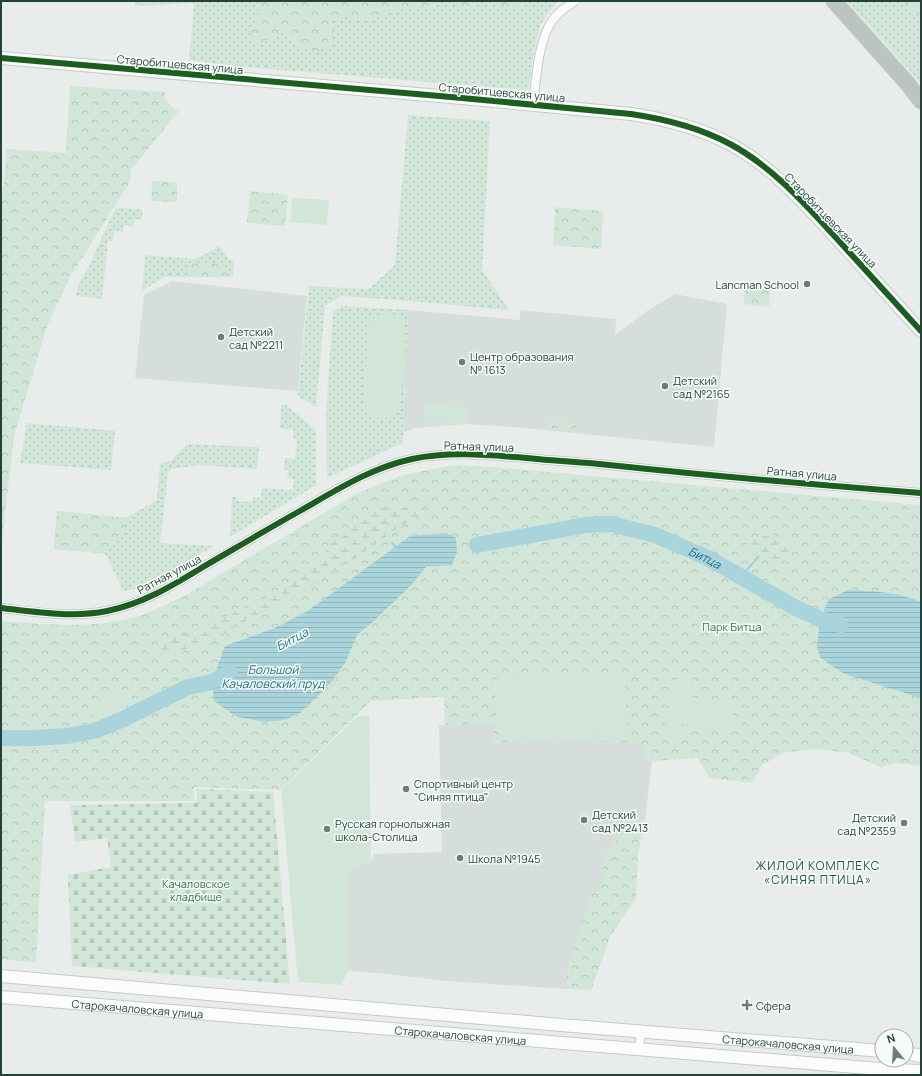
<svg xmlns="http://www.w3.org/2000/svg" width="922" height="1076" font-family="Manrope,sans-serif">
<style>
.built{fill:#d6dedb}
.grass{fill:url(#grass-dots)}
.forest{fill:url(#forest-crowns)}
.wetland{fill:url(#wetland-marsh)}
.cemetery{fill:url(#cemetery-stones)}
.garden{fill:#d1e6d8}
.water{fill:url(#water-rules)}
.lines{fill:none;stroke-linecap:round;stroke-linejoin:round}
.stream{stroke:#a9d4db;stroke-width:2.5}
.river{stroke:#a9d4db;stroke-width:16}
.street-casing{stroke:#c5cac8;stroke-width:10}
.secondary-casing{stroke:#c3cbc8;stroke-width:14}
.highway-casing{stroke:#c3ccc9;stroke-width:17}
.street{stroke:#fcfcfc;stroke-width:8}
.secondary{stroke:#fcfcfc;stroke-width:12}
.highway{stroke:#bcc4c2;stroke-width:15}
.cycleway-casing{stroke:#f7fbf9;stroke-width:8}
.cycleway{stroke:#1b5e20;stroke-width:6}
.poi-dot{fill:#697e78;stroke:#f7fbf9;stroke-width:1.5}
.labels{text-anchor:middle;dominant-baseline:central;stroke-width:3;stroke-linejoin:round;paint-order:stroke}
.street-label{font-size:11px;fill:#24423a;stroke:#f7fbf9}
.poi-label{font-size:11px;fill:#24423a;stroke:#f7fbf9;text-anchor:start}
.park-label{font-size:11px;fill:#2d7a4b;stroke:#f7fbf9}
.water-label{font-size:12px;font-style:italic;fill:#1c6f80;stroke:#f7fbf9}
.neighbourhood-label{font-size:12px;letter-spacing:1px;fill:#1f5548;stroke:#f7fbf9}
</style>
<defs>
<pattern id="grass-dots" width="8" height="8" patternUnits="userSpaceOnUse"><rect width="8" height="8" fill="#d1e6d8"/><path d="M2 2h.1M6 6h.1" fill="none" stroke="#b3c6ba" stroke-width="1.8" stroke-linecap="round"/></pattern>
<pattern id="forest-crowns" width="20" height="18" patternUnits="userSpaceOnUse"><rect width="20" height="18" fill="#d1e6d8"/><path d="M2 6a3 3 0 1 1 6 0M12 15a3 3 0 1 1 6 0" fill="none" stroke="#b3c6ba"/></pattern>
<pattern id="wetland-marsh" width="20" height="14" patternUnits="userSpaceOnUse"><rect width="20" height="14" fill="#d1e6d8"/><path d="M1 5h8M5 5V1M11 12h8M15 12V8" fill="none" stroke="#b3c6ba"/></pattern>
<pattern id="cemetery-stones" width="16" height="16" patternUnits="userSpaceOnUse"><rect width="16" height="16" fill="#d1e6d8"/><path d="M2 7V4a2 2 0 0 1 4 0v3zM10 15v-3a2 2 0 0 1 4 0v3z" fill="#b3c6ba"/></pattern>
<pattern id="water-rules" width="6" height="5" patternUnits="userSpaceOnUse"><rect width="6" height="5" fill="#a9d4db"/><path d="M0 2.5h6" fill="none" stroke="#91b7bd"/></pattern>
</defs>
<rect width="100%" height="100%" fill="#e8edeb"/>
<!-- built -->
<g class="built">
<path d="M 172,281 L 307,296 L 298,391 L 135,378 L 144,295 Z"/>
<path d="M 675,294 L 727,304 L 714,447 L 514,427 L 465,424 L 416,428 L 404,432 L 403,423 L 408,310 L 520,320 L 520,310 L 616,319 L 615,335 L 647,311 Z"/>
<path d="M 493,723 L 495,743 L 556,738 L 641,743 L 644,744 L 644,758 L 652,761 L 645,819 L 620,835 L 602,890 L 567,972 L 567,989 L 447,981 L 387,974 L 348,971 L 349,870 L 371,862 L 374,854 L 442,852 L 439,725 Z"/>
</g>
<!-- grass -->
<g class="grass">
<path d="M 135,1 L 263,1 L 259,7 L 257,20 L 250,32 L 269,39 L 280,32 L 292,37 L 302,47 L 334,34 L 332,21 L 345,16 L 360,20 L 374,19 L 387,13 L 419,5 L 433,7 L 440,1 C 450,1 458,5 468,8 L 477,1 L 486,1 L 505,7 L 518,7 L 524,1 L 559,1 L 548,13 L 540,26 L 535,46 L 528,90 L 234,66 L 189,60 L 194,3 L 135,6 Z"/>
<path d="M 847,1 L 921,1 L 921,83 Z"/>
<path d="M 408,115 L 490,121 L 482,270 L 509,310 L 398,300 L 341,296 L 325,306 L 316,407 L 298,396 L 309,286 L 369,289 L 395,265 Z"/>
<path d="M 116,208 L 142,209 L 142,220 L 134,219 L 133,226 L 123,225 L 123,232 L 114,231 L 113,241 L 108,241 L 102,299 L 75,296 L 80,281 L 90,264 L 108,224 Z"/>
<path d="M 219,245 L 228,258 L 234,261 L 233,277 L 164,277 L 142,291 L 145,255 L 195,259 L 213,250 Z"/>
<path d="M 342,306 L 408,310 L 403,423 L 404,432 L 402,443 L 327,478 L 326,412 L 333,312 Z"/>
<path d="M 281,405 L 286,405 L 316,430 L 316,485 L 230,537 L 232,497 L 237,497 L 236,501 L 252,502 L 253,497 L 261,498 L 262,488 L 293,490 L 294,479 L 287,478 L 288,470 L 284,470 L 285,458 L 295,459 L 297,439 L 293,438 L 294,430 L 280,428 Z"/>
<path d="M 27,423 L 115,431 L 111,470 L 20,463 Z"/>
<path d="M 187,444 L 259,447 L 257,469 L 200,465 L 172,469 L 168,473 L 160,543 L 215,546 L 135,589 L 123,591 L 106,555 L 102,553 L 54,549 L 57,511 L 126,518 L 157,500 L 160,464 L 171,461 Z"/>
</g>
<!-- forest -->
<g class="forest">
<path d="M 263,1 L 440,1 L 433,7 L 419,5 L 387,13 L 374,19 L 360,20 L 345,16 L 332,21 L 334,34 L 329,47 L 315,52 L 302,47 L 292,37 L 280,32 L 269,39 L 256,45 L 250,32 L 257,20 L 259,7 Z"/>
<path d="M 449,1 L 477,1 L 468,8 L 455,5 Z"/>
<path d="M 486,1 L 524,1 L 518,7 L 505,7 Z"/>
<path d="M 902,1 L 921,1 L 921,16 Z"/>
<path d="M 70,86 L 165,92 C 165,102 170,107 179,111 L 130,171 L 131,178 L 129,183 L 69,279 L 47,326 L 14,436 L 1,548 L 1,214 L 7,149 L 66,153 Z"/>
<path d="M 152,181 L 177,182 L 177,202 L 151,201 Z"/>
<path d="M 250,191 L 288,195 L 285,226 L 247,223 Z"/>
<path d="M 555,207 L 603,211 L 601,249 L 553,245 Z"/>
<path d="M 190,263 L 220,263 L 233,277 L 188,277 Z"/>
<path d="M 745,284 L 770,286 L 769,307 L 744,304 Z"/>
<path d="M 549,421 L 576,423 L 576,431 L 548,428 Z"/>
<path d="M 454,465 L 491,467 L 921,505 L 921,766 L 894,763 L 880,767 L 849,753 L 816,749 L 783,753 L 762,765 L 752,783 L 710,778 L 697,758 L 652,761 L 644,758 L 644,744 L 556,738 L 494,743 L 493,723 L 445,725 L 444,697 L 371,701 L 280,790 L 194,787 L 194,801 L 45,801 L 36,963 L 1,959 L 1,621 C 48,624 96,630 142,615 C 158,609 174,601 189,593 L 358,493 L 403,475 Z"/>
<path d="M 57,511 L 126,518 L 124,530 L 102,553 L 54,549 Z"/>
<path d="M 645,819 L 638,855 L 636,898 L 610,937 L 591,990 L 567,989 L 567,972 L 591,895 L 602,890 L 603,860 L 620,835 Z"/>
</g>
<!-- wetland -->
<g class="wetland">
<path d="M 419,504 L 427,511 L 398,528 L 360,555 L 331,572 L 289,602 L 269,612 L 247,620 L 211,641 L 171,654 L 160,653 L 154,648 L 179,636 L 193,631 L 216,621 L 267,597 L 284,586 L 300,578 L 313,569 L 323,557 L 328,544 L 344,536 L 370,512 L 384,507 L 396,508 Z"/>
<path d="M 771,534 L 783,538 L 788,544 L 788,554 L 780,559 L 758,557 L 748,551 L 746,546 C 755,536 758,536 771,534 Z"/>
</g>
<!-- cemetery -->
<path class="cemetery" d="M 197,789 L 273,792 L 290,984 L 72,966 L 68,875 L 111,867 L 107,838 L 75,842 L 70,805 L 197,803 Z"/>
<!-- garden -->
<g class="garden">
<path d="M 292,198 L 329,200 L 327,225 L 290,222 Z"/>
<path d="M 382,313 C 392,313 402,315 405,326 L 401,402 C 391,426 371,425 363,400 L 369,323 L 374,317 Z"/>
<path d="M 424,404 L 467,406 L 466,424 L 423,421 Z"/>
<path d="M 625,674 L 627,734 L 498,737 L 495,679 Z"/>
<path d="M 676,679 L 691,682 L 687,697 L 734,701 L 732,729 L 681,724 L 676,741 L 662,737 Z"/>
<path d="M 120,686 L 129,704 L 95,720 L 86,703 Z"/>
<path d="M 358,716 L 369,716 L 371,862 L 349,870 L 348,971 L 341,985 L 298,982 L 281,790 Z"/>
</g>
<!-- water -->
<g class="water">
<path d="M 447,533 L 456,538 L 457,551 L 452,565 L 426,567 L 410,586 L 375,620 L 357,635 L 345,663 L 326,688 L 300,713 L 285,720 L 266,722 L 237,717 L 214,701 L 212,682 L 225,646 L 275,628 L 308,611 L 410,536 Z"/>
<path d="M 848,590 C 871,591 900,592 921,602 L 921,698 L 845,674 L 832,666 L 820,657 L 817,646 L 820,619 L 829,599 Z"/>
</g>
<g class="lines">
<!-- stream -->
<g class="stream">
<path d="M 392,543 L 396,547"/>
<path d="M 741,577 L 758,557"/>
</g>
<!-- river -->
<g class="river">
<path id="s1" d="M 477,545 L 586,525 L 611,524 L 655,535 L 708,558 L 796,608 L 820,619 L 841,625"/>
<path d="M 1,738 L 34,738 L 67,736 L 94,731 L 119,721 L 188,687 L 212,682 L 230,672"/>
</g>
<!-- street casing -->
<g class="street-casing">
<g id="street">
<path d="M 533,105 C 536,80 538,41 552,21 C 558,12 566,7 575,1"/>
<path d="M 1,608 C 36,612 72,618 107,611 C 142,604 172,586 203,567 C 234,549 266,530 298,512 C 335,491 370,468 412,459 C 450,451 489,455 527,458 C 554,461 581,462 609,465 C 713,476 817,485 921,493"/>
<path d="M 639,1049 L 641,1031"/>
</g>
</g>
<!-- secondary casing -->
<g class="secondary-casing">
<g id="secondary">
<path d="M 1,58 L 451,97 L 631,114 C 665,119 700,128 730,144 C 773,167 806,205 839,241 C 866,271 894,301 921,331"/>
<path id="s2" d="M 1,976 L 561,1025 L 882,1051"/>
<path id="s3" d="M 1,997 L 892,1070 L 921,1071"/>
<path d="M 906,1053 L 921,1056"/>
</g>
</g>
<!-- highway casing -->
<g class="highway-casing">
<path id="highway" d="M 834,1 L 908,84 L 921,101"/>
</g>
<!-- street -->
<use href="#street" class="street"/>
<!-- secondary -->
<use href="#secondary" class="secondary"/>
<!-- highway -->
<use href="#highway" class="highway"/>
<!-- cycleway casing -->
<g class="cycleway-casing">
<g id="cycleway">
<path d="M 1,58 L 451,97 L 631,114 C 665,119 700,128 730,144 C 773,167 806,205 839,241 C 866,271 894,301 921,331"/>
<path d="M 1,608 C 36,612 72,618 107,611 C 142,604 172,586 203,567 C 234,549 266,530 298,512 C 335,491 370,468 412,459 C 450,451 489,455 527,458 C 554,461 581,462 609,465 C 713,476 817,485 921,493"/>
</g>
</g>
<!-- cycleway -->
<use href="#cycleway" class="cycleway"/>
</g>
<!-- markers -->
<g class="poi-dot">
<circle cx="807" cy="284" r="4"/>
<circle cx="221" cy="337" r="4"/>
<circle cx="462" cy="362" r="4"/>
<circle cx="665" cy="386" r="4"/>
<circle cx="406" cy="789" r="4"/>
<circle cx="584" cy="820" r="4"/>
<circle cx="904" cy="823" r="4"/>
<circle cx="327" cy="829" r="4"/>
<circle cx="460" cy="858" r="4"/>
<path d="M745 999h4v4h4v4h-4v4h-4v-4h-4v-4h4z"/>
</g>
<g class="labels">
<!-- street labels -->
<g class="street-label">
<text transform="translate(180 64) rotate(5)">Старобитцевская улица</text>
<text transform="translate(502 92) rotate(5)">Старобитцевская улица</text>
<text transform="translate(831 220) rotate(46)">Старобитцевская улица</text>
<text transform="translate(479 446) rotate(2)">Ратная улица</text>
<text transform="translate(802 473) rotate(5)">Ратная улица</text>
<text transform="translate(169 574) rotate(-28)">Ратная улица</text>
<text stroke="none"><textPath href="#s3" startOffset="137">Старокачаловская улица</textPath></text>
<text stroke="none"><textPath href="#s3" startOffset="461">Старокачаловская улица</textPath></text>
<text stroke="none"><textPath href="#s2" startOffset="790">Старокачаловская улица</textPath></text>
</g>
<!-- poi labels -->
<g class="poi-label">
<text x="799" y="284" text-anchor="end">Lancman School</text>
<text x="229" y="331">Детский<tspan x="229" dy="13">сад №2211</tspan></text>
<text x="470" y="356">Центр образования<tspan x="470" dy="13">№ 1613</tspan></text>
<text x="673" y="380">Детский<tspan x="673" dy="13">сад №2165</tspan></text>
<text x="414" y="783">Спортивный центр<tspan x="414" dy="13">"Синяя птица"</tspan></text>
<text x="592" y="814">Детский<tspan x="592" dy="13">сад №2413</tspan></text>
<text x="896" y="817" text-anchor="end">Детский<tspan x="896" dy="13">сад №2359</tspan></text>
<text x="335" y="823">Русская горнолыжная<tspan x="335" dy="13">школа-Столица</tspan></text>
<text x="468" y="858">Школа №1945</text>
<text x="756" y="1005">Сфера</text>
</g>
<!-- park labels -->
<g class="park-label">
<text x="732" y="626">Парк Битца</text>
<text x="196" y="883">Качаловское<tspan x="196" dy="13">кладбище</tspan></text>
</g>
<!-- water labels -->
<g class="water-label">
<text stroke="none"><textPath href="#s1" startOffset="236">Битца</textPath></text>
<text transform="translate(292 639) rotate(-28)">Битца</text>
<text x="273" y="669">Большой<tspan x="273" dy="14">Качаловский пруд</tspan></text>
</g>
<!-- neighbourhood labels -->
<g class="neighbourhood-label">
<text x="818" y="865">ЖИЛОЙ КОМПЛЕКС<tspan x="818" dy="14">«СИНЯЯ ПТИЦА»</tspan></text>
</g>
</g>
<!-- border -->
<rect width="922" height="1076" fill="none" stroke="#24423a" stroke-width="4"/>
<!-- north arrow -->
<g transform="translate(894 1048) rotate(342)"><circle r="19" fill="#f7fbf9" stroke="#a3b1ad"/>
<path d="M0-3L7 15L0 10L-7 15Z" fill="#697e78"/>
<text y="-6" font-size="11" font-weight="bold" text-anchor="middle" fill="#24423a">N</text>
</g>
</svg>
